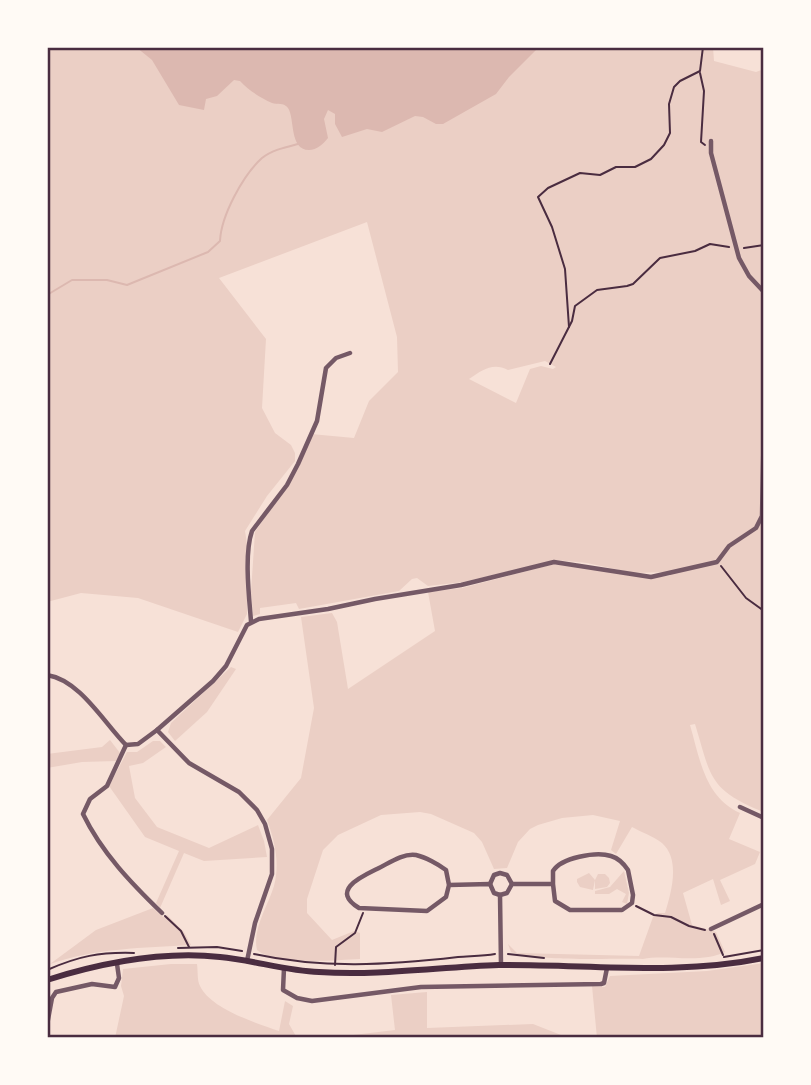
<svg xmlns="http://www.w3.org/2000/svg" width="811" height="1085" font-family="Jost,sans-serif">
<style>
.green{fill:#ebcfc5;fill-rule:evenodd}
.water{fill:#dcb8b0}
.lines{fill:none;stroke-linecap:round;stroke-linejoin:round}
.stream{stroke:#dcb8b0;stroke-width:2}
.path{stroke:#4a2c40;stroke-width:2}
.minor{stroke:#755966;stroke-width:4.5}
.secondary{stroke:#4a2c40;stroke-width:6}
.neatline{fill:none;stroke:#4a2c40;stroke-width:2.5}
</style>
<rect width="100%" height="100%" fill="#f7e1d7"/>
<!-- green -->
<g class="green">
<path d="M 47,47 L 713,47 L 714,61 L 756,72 L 764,69 L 764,806 L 761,811 C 708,789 711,776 695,724 L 690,725 C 700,760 705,797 740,813 L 729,839 L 760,852 L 755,864 L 720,880 L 730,901 L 721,905 L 713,879 L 683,893 L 692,925 L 716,932 L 725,952 C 701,964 665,954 643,959 C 610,958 540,962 511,952 L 508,944 L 517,953 L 639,956 L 653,917 L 658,913 L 665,913 C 671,893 681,860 662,843 C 653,836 641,832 632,827 L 616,854 L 611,850 L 620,821 L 593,815 L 562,818 L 538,825 L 530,829 L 518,842 L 507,868 L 494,869 L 482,842 L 474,833 L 431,814 L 420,812 L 381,815 L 338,835 L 323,850 L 307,899 L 307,913 L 332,940 L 354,931 L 360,933 L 360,959 C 335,960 276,966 257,950 C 252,929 268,906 274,886 C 280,863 275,842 267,820 L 301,778 L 314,708 L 301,617 L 332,613 L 337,622 L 348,689 L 435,631 L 428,592 L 462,588 L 554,564 L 651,577 L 670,576 L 669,572 L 633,573 L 587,563 L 556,560 L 463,582 L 428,586 L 417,578 L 412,579 L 399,591 L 299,609 L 296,603 L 260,608 L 260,614 L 253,616 L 251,592 L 255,532 L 287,485 L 311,434 L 354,438 L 369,401 L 398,372 L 397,337 L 367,222 L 219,278 L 266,339 L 262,408 L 275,433 L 291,445 L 295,453 L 295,461 L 267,496 L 245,531 L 247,544 L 247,614 L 238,632 L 138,598 L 81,593 L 47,602 ZM 545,361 L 556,367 L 553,369 L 541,366 L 530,369 L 516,403 L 469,379 C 482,370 493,362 508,370 Z"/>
<path d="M 231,667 L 236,669 L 207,712 L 175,741 L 168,732 L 171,723 Z"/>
<path d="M 110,740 L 120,753 L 116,761 L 82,762 L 47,768 L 47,754 L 102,747 Z"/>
<path d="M 153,741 L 160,741 L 166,747 L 143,763 L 129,766 L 135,798 L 157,827 L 209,848 L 258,825 L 264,841 L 267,857 L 204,861 L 184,853 L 160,908 L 156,903 L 179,851 L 145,837 L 109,786 L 127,752 L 137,752 Z"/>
<path d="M 624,871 L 629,893 L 627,904 L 622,902 L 626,894 L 617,889 L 609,894 L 595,894 L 595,891 L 610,887 Z"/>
<path d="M 589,873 L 595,880 L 598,874 L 605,874 L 609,878 L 610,883 L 607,887 L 595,889 L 595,880 L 593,890 L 580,887 L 577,882 L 577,879 Z"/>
<path d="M 153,908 L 163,917 L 167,915 L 184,932 L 191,945 C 143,948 96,948 50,964 L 96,930 Z"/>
<path d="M 764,963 L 764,1038 L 597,1038 L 592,986 L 605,987 L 610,976 L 707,971 Z"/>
<path d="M 171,964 L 197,964 C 198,970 197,981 200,986 C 211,1009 256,1023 279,1031 L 285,1001 L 293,1006 L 289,1024 L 297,1038 L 115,1038 L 124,996 L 121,986 L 123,969 Z"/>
<path d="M 427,992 L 427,1028 L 533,1024 L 561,1035 L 562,1038 L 328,1038 L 395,1030 L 391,995 Z"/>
</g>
<!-- water -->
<path class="water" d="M 136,47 L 539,47 L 509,77 L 496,94 L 443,124 L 436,124 L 423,117 L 415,116 L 382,132 L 367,129 L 342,137 L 335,124 L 335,114 L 328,110 L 324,119 L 328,138 C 323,144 317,150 309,150 C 289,150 295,118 288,108 C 284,102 277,105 272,103 C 261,98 248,90 240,81 L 234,80 L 217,96 L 206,99 L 204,110 L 179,105 L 152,60 Z"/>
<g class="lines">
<!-- stream -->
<path class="stream" d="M 47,295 L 72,280 L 107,280 L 127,285 L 208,252 L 220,241 C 221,216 243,175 262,158 C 272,150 286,147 298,144"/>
<!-- path -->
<g class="path">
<path d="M 700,73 L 704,91 L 701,142 L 705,145"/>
<path d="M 744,248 L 764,245"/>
<path d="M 569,327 L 565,269 L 552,227 L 538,197 L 548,188 L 580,173 L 600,175 L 616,167 L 635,167 L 651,159 L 664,145 L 670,133 L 669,104 L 674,87 L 680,81 L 700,71 L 703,47"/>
<path d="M 550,364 L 572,321 L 575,306 L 597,290 L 627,286 L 633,284 L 660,258 L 695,251 L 710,244 L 729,247"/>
<path d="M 721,566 L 746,598 L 764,611"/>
<path d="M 636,906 L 654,915 L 671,917 L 689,926 L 705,930"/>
<path d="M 165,916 L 181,931 L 189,947"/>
<path d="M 714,934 L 723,955"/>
<path d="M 178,948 L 217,947 L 242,951"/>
<path d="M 254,954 C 322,969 389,965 458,957 C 470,956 483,956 495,954"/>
<path d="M 508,954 L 544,958"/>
<path d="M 724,957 L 764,950"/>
<path d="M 335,965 L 336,947 L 355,933 L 363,913"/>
<path d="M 47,970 C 79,956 99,952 134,953"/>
</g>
<!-- minor -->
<g class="minor">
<path d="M 711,141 L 711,153 L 739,258 L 749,276 L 764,292"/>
<path d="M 251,621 C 249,596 244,554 252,531 L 287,485 L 298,464 L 317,421 L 326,368 L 336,358 L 350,353"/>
<path d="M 47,675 C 80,680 104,723 126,745"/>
<path d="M 157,730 L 189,763 L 239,792 L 257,810 L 265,824 L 272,849 L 272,874 L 255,923 L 247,961"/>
<path d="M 126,745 L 138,744 L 157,730 L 213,681 L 226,666 L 247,625 L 259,619 L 328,609 L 375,599 L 461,585 L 554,562 L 651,577 L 717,562 L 729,546 L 756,528 L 762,516 L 764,419"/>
<path d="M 126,745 L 107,786 L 90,799 L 83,814 C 102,853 131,883 162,913"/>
<path d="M 740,807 L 764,818"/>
<path d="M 490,884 L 494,875 L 500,873 L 507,875 L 512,884"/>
<path d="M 449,885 L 446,897 L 427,911 L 359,908 C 329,890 363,876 379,868 C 389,863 403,853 416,855 C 425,857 438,864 446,870 L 449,885 L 490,884 L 494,893 L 500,895"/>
<path d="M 500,895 L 507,893 L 512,884 L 553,884 L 555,901 L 570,910 L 622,910 L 632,903 L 633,895 L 628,870 C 624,864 618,858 611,856 C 596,851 561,858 553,871 L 553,884"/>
<path d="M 500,895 L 501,965"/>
<path d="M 711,929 L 764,904"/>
<path d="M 284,968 L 283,990 L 297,998 L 312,1001 L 421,987 L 601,984 L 604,983 L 607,968"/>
<path d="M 47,1025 L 52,998 L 56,992 L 92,984 L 115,987 L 119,978 L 117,964"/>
</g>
<!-- secondary -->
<path class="secondary" d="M 47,980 C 101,963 164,951 220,957 C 253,960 286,971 319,972 C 379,976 439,967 499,965 C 588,964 676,976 764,958"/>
</g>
<!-- border -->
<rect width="811" height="1085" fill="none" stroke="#fffaf5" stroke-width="98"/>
<rect x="49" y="49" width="713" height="987" class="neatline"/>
</svg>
